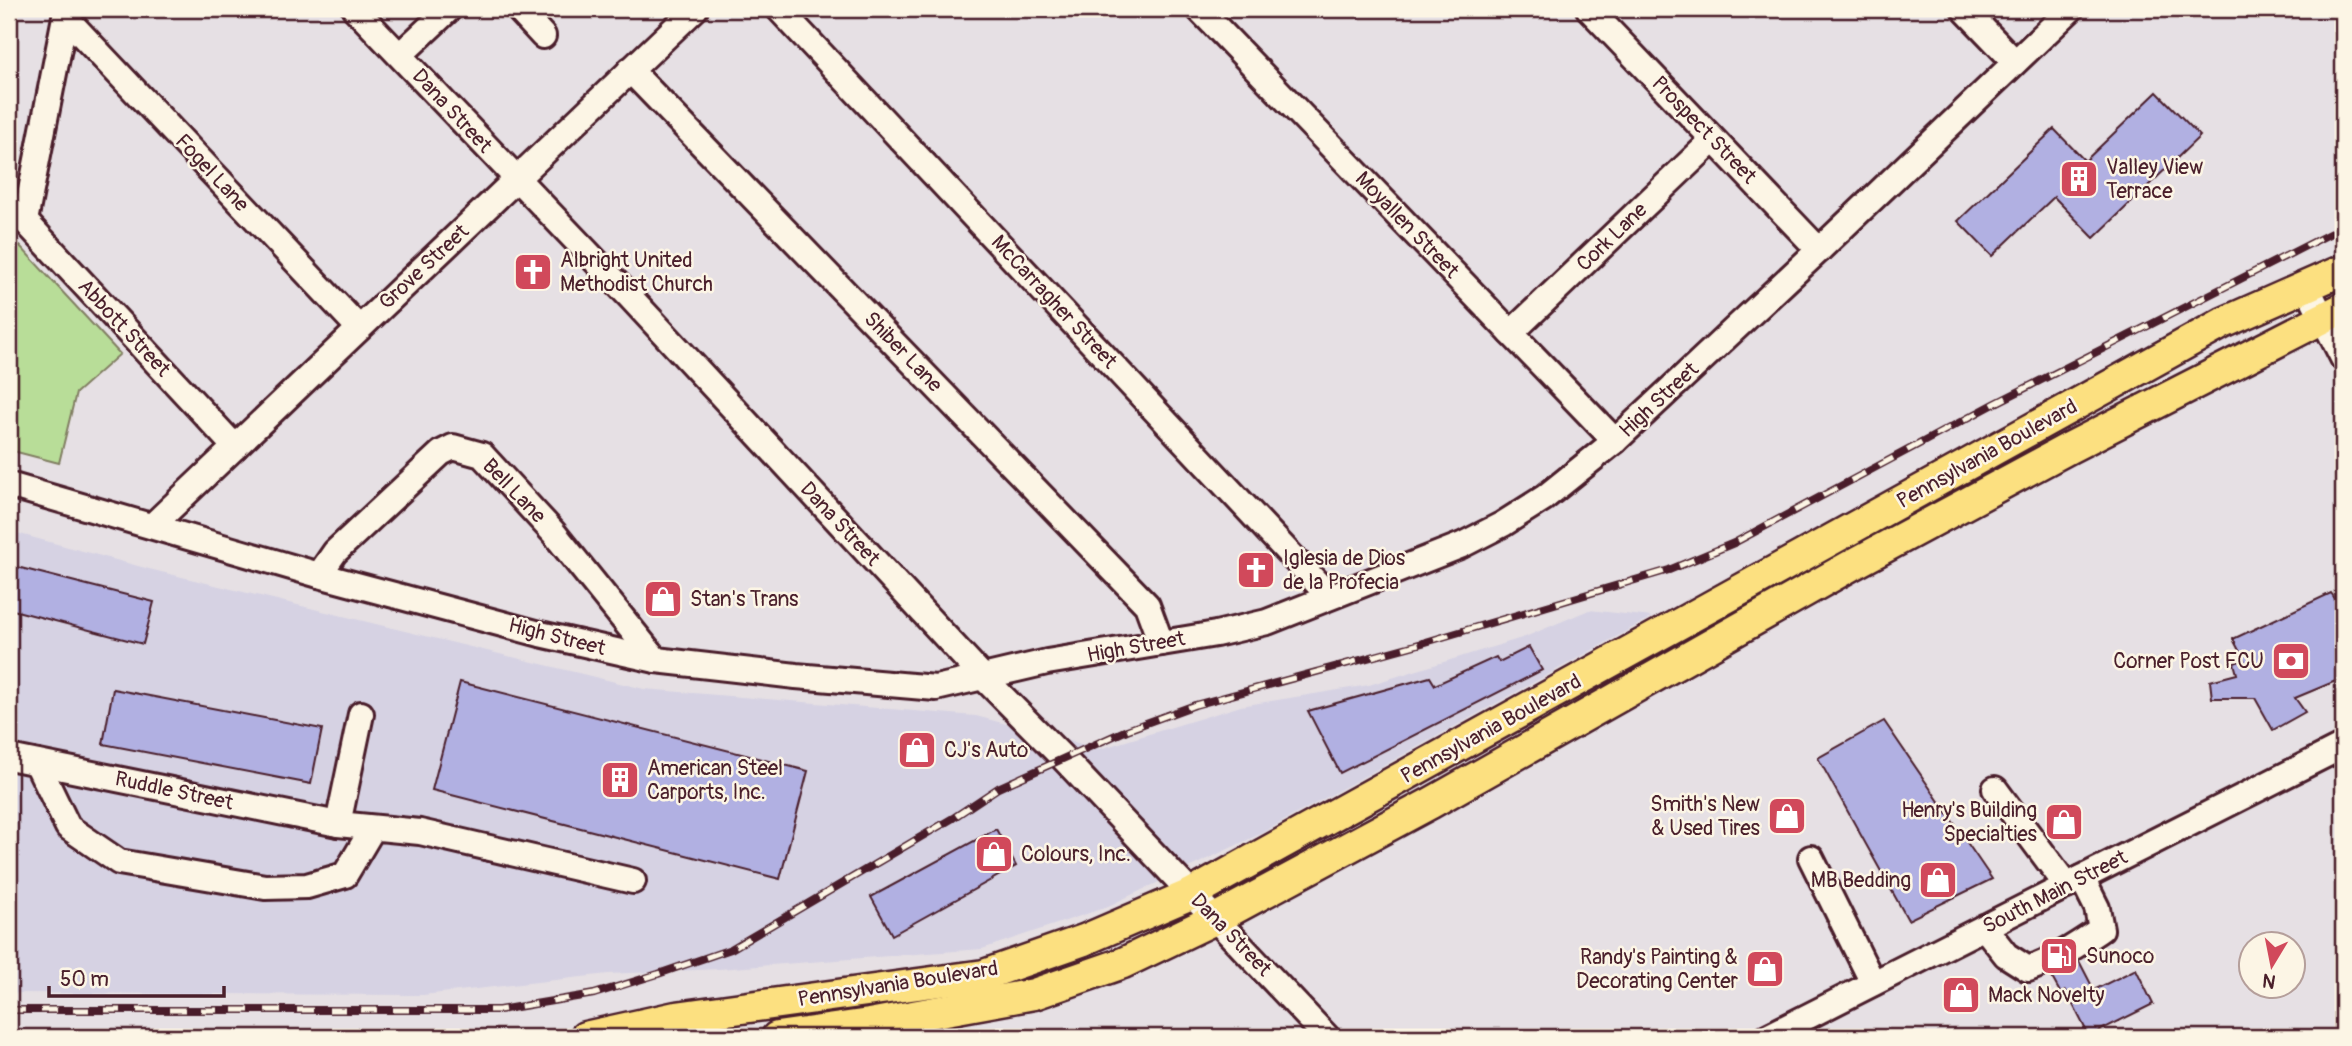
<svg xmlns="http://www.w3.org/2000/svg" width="2352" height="1046" font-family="Pangolin,sans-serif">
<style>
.built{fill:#d6d2e3}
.green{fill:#b8dd98;stroke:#817e62;stroke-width:2}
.building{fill:#b1b0e2;stroke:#4a1f2b;stroke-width:2}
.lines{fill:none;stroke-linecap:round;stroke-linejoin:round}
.minor-casing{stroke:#4a1f2b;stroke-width:30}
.major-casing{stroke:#4a1f2b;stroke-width:35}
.minor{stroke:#fcf5e5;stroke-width:24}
.major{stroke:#fce080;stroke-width:30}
.rail-casing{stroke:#4a1f2b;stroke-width:8}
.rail{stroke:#fcf5e5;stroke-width:5;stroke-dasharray:16;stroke-linecap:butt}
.labels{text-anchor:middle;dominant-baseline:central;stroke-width:5;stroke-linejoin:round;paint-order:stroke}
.street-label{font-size:21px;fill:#4a1f2b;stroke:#fcf5e5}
.poi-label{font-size:21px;fill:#4a1f2b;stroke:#fcf5e5;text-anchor:start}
</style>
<rect width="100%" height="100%" fill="#e6e0e4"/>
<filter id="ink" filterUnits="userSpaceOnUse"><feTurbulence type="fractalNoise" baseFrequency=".0143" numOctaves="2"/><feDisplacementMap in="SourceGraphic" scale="14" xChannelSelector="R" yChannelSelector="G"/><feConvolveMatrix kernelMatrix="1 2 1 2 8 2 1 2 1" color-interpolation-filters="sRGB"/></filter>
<g filter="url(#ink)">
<!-- built -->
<path class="built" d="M 9,531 L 149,569 L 644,689 L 976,716 L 1100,749 L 1241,706 L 1369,685 L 1525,637 L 1589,610 L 1652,617 L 1262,833 L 1104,908 L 982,949 L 719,969 L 608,974 L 423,995 L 9,993 Z"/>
<!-- green -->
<path class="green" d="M 9,243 L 20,246 L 120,354 L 76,393 L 59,463 L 9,450 Z"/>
<!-- building -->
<g class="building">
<path d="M 2157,92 L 2200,136 L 2094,238 L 2054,197 L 1992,256 L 1958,221 L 2054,129 L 2085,161 Z"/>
<path d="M 9,565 L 154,602 L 143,644 L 9,609 Z"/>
<path d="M 2331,593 L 2342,608 L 2343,614 L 2343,678 L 2295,698 L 2305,712 L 2273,730 L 2255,698 L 2212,698 L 2210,681 L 2237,674 L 2234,663 L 2244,660 L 2233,639 Z"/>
<path d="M 1529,647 L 1542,670 L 1340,773 L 1308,711 L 1430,677 L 1435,685 L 1496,657 L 1499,662 Z"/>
<path d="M 460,682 L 808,771 L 780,879 L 432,790 Z"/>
<path d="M 113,689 L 322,729 L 311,784 L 103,744 Z"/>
<path d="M 1884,721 L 1992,879 L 1908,920 L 1818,758 Z"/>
<path d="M 996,829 L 1016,866 L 892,935 L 871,897 Z"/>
<path d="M 2079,961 L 2094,990 L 2136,969 L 2153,1004 L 2089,1036 L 2066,991 L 2061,994 L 2051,976 Z"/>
</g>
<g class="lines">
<!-- minor casing -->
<g class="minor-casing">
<g id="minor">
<path d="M 355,9 L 630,297 L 983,677 L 1064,759 L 1327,1037"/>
<path d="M 518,9 L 543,36"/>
<path d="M 779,9 L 1329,596"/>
<path d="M 1199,9 L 1615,441"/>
<path d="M 1589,9 L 1819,250"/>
<path d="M 1964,9 L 2015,62"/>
<path d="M 65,17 L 359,328"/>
<path d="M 400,55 L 449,9"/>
<path d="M 630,70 L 1147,605 L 1161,643"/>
<path d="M 9,218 L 25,221 L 235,447"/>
<path d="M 25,221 L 65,17"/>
<path d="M 2307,287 L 2343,358"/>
<path d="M 1511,333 L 1713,140"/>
<path d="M 9,485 L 319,575 L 540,634 L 656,660 L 796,676 L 936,688 L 1047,662 L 1216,634 L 1267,622 L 1462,545 L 1503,524 L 1544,498 L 1615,441 L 1819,250 L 2071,9"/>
<path d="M 152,526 L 695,9"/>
<path d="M 319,575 L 335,552 L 441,453 L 453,447 L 482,455 L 553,532 L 656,660"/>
<path d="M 9,757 L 338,824 L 420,832 L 633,881"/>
<path d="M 37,763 L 68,827 L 119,862 L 265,887 L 307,886 L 345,875 L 373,828"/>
<path d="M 1995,789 L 2067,886"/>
<path d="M 338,824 L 361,714"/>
<path d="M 1811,858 L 1873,983"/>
<path d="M 1984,927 L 2006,955 L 2028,969 C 2055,960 2077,945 2101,929 L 2097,908 L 2082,878"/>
<path d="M 1767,1037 L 2343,746"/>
</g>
</g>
<!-- major casing -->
<g class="major-casing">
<g id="major">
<path d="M 585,1037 L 676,1017 L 984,975 L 1084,940 L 1191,894 L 2223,323 L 2343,270"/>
<path d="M 777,1037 L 869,1024 L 1034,994 L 1123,963 L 1215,919 L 1431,803 L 1850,566 L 2069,448 L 2343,308"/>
</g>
</g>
<!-- minor -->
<use href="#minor" class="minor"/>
<!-- major -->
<use href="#major" class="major"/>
<!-- rail casing -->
<g class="rail-casing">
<path id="rail" d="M 9,1010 L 499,1010 L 594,994 L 658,974 L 731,949 L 953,818 L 998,788 L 1127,730 L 1195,705 L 1419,644 L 1669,570 L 1734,543 L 1994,404 L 2343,227"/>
</g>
<!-- rail -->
<use href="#rail" class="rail"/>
</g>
</g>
<!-- icons -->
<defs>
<g id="building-square" transform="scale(2.0125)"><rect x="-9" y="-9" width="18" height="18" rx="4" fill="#d1495b" stroke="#fcf5e5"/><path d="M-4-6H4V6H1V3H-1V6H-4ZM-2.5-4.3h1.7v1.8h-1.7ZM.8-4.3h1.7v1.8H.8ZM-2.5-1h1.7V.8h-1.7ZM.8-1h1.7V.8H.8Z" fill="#fff"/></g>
<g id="church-square" transform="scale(2.0125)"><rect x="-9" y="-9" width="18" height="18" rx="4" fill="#d1495b" stroke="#fcf5e5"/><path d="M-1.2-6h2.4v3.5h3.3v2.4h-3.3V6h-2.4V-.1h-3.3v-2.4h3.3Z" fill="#fff"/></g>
<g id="shop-square" transform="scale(2.0125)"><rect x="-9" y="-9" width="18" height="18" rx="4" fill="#d1495b" stroke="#fcf5e5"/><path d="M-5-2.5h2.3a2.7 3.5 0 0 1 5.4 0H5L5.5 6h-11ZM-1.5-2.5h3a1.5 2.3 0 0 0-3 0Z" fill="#fff"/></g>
<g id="bank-square" transform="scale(2.0125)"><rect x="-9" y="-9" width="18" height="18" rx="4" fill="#d1495b" stroke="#fcf5e5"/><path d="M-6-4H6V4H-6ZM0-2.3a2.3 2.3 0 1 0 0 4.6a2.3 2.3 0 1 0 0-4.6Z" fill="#fff"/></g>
<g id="fuel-square" transform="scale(2.0125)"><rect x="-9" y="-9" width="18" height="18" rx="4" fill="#d1495b" stroke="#fcf5e5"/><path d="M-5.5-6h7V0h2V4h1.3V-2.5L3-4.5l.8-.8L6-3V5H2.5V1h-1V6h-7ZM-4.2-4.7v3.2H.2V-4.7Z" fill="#fff"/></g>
</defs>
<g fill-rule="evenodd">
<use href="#building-square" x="2079" y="179"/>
<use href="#church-square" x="533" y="272"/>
<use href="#church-square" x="1256" y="570"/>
<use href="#shop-square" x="663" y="599"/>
<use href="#bank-square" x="2291" y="661"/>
<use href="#shop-square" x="917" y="750"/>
<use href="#building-square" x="620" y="780"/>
<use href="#shop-square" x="1787" y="816"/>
<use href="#shop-square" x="2064" y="822"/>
<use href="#shop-square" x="994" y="854"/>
<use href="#shop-square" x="1938" y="880"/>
<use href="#fuel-square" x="2059" y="956"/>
<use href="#shop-square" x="1765" y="969"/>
<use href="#shop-square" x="1961" y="995"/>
</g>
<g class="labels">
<!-- street labels -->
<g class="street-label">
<text transform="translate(452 111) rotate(47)">Dana Street</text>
<text transform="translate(1704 130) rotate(46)">Prospect Street</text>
<text transform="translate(212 173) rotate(47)">Fogel Lane</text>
<text transform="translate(1407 225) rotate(46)">Moyallen Street</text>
<text transform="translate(1612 237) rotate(-44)">Cork Lane</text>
<text transform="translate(424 267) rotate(-43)">Grove Street</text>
<text transform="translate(1054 302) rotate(47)">McCarragher Street</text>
<text transform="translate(124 328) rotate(47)">Abbott Street</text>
<text transform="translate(903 352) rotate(46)">Shiber Lane</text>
<text transform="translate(1659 400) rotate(-43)">High Street</text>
<text transform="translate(1987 454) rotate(-29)">Pennsylvania Boulevard</text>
<text transform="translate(514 491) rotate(46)">Bell Lane</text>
<text transform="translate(840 524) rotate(47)">Dana Street</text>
<text transform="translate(557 637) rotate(14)">High Street</text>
<text transform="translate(1136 647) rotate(-10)">High Street</text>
<text transform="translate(1491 729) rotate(-29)">Pennsylvania Boulevard</text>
<text transform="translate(174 791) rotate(12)">Ruddle Street</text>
<text transform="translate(2055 892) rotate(-27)">South Main Street</text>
<text transform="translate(1231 935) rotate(46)">Dana Street</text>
<text transform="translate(898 984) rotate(-9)">Pennsylvania Boulevard</text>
</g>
<!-- poi labels -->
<g class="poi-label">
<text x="2106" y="167">Valley View<tspan x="2106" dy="24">Terrace</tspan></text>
<text x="560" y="260">Albright United<tspan x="560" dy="24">Methodist Church</tspan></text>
<text x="1283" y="558">Iglesia de Dios<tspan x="1283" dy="24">de la Profecia</tspan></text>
<text x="690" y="599">Stan's Trans</text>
<text x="2264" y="661" text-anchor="end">Corner Post FCU</text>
<text x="944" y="750">CJ's Auto</text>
<text x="647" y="768">American Steel<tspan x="647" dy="24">Carports, Inc.</tspan></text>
<text x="1760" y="804" text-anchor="end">Smith's New<tspan x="1760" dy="24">&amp; Used Tires</tspan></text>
<text x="2037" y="810" text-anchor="end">Henry's Building<tspan x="2037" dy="24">Specialties</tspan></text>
<text x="1021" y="854">Colours, Inc.</text>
<text x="1911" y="880" text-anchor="end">MB Bedding</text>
<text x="2086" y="956">Sunoco</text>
<text x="1738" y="957" text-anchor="end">Randy's Painting &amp;<tspan x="1738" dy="24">Decorating Center</tspan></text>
<text x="1988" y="995">Mack Novelty</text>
</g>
</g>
<!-- margin -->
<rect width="2352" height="1046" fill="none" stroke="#fcf5e5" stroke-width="35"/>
<rect x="18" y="18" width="2317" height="1011" fill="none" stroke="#4a1f2b" stroke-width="2.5" filter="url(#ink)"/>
<!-- north arrow -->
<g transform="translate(2272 965) rotate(190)"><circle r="33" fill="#fcf5e5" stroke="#b59f9b" stroke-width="2"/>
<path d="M0-5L12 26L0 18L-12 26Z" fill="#d1495b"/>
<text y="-10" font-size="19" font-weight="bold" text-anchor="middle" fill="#4a1f2b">N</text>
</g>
<!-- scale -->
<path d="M49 986v10h175v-10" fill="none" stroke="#4a1f2b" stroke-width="3.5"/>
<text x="60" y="986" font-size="21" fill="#4a1f2b" stroke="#fcf5e5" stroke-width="5" paint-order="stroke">50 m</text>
</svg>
